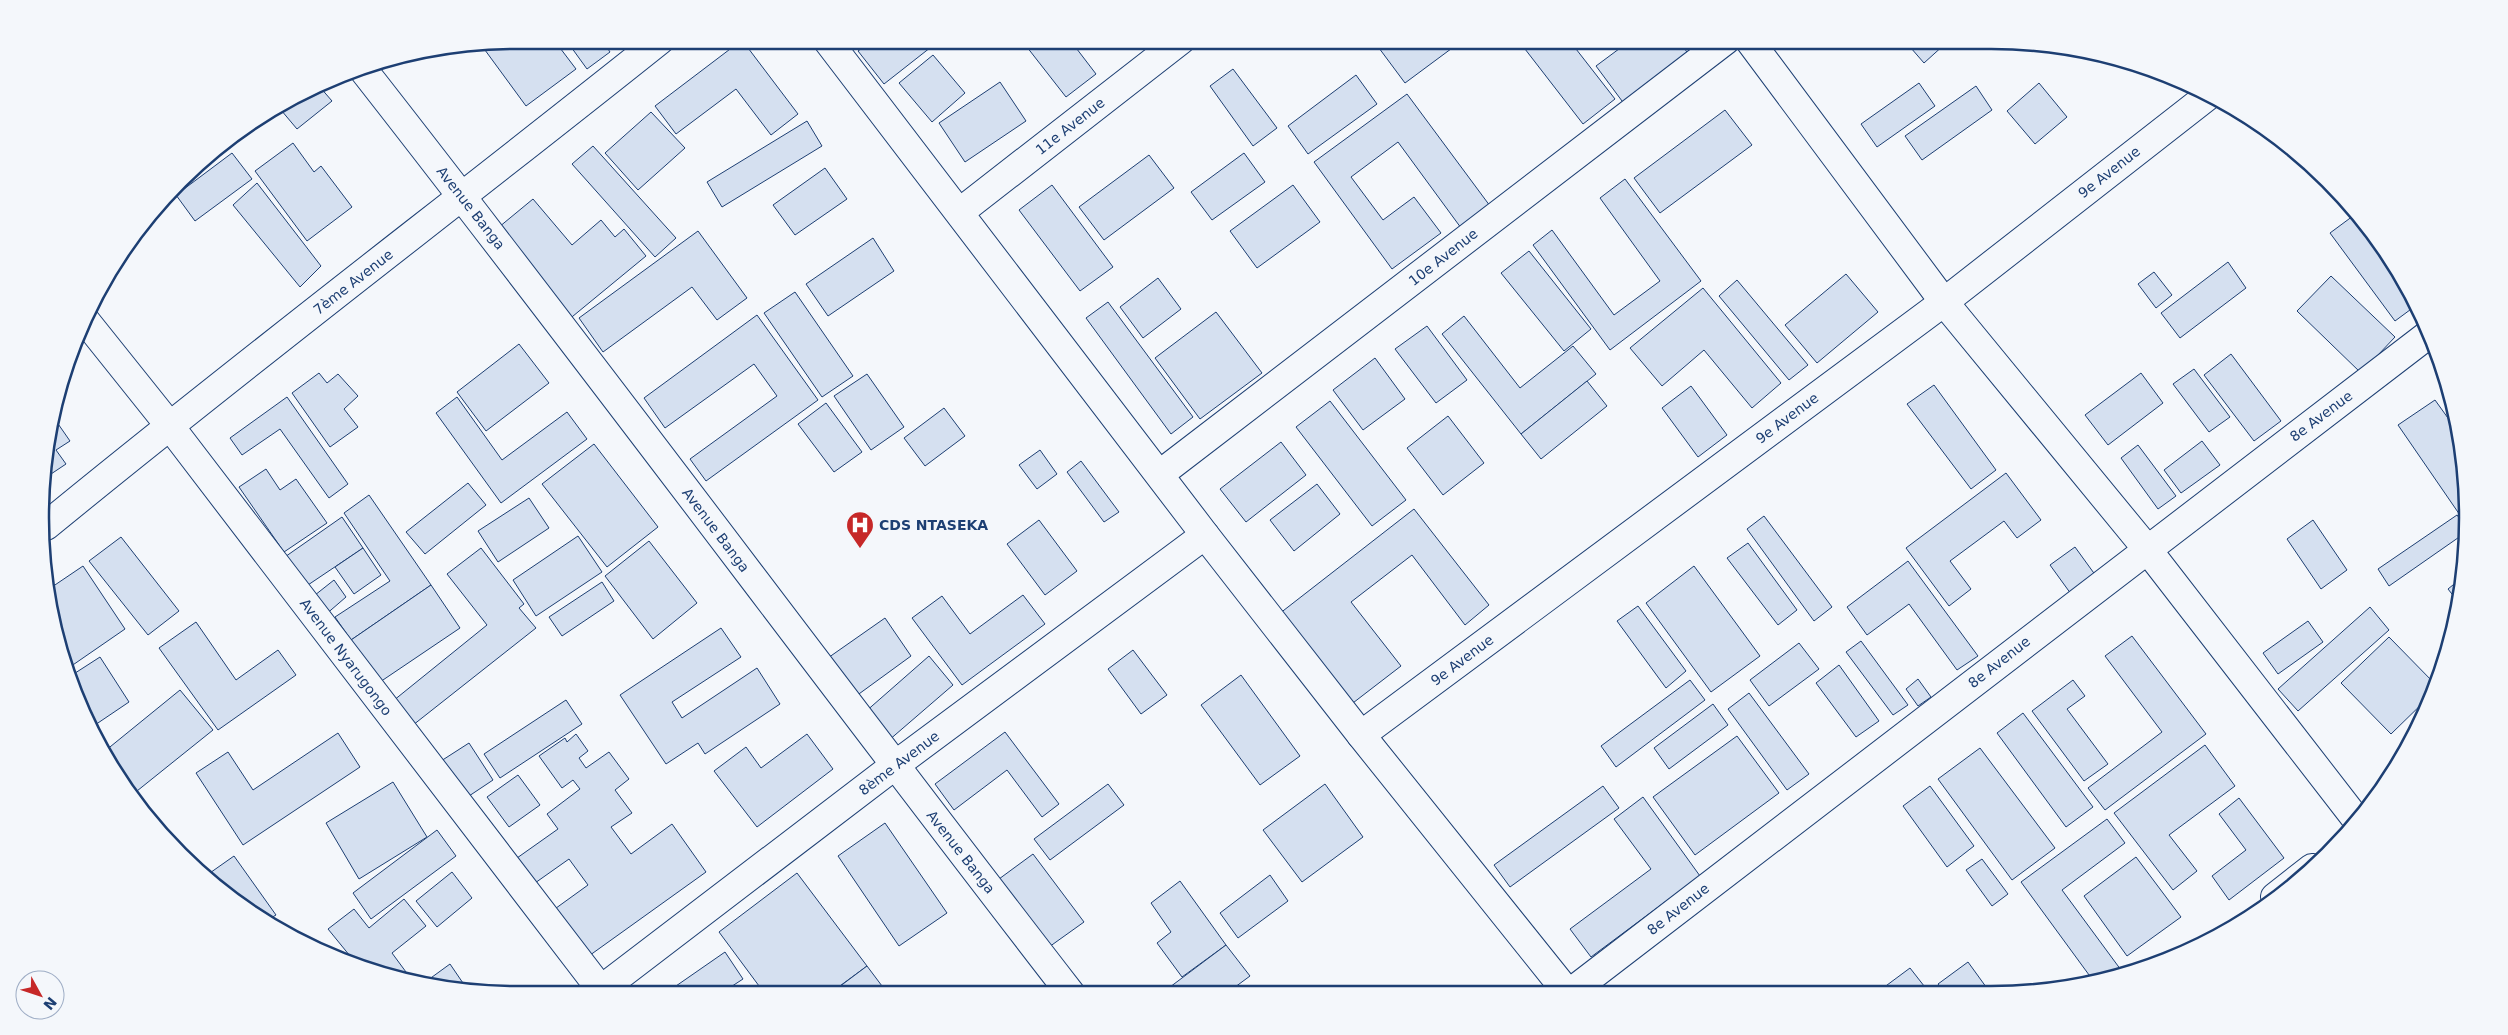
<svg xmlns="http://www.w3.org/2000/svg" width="2508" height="1035" font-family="'DejaVu Sans',sans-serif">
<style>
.building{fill:#d5e0f0;stroke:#1d3f73}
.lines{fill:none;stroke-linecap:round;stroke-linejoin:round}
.minor-casing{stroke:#1d3f73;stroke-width:30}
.minor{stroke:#f4f7fb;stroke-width:28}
.labels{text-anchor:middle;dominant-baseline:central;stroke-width:4;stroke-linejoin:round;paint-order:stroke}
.street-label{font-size:14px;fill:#1d3f73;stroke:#f4f7fb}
.poi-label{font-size:14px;font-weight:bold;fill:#1d3f73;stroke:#f4f7fb;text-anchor:start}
.rim{fill:none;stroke:#1d3f73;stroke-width:2.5}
</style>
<rect width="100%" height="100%" fill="#f4f7fb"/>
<!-- building -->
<g class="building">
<path d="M 518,40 L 554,40 L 576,69 L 526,106 L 482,46 Z"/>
<path d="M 566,40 L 602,40 L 610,52 L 587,69 Z"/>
<path d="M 742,40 L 798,114 L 771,135 L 736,89 L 676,134 L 655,106 Z"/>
<path d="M 873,40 L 940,40 L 884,84 L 858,51 Z"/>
<path d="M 1025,40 L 1070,40 L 1096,74 L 1066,97 L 1023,42 Z"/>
<path d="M 1373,40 L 1401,40 L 1406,47 L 1415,40 L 1463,40 L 1405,83 Z"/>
<path d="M 1518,40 L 1569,40 L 1615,99 L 1583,124 Z"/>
<path d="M 1631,40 L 1678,40 L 1690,56 L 1625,105 L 1596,66 Z"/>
<path d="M 1904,40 L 1941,40 L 1945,44 L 1924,63 Z"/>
<path d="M 933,55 L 965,93 L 932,122 L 899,83 Z"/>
<path d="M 1233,69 L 1277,128 L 1253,146 L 1210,86 Z"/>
<path d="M 1356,75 L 1377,104 L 1308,154 L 1288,126 Z"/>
<path d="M 1000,82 L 1026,121 L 965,162 L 939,123 Z"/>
<path d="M 1919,83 L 1935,106 L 1877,147 L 1861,124 Z"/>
<path d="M 2039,83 L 2067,117 L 2035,144 L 2007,111 Z"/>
<path d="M 319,86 L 332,101 L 297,129 L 281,110 L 300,94 Z"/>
<path d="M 1976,86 L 1992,110 L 1922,160 L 1905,136 Z"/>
<path d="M 1407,94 L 1493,210 L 1464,232 L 1398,142 L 1351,177 L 1383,220 L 1414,197 L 1441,233 L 1392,269 L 1314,162 Z"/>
<path d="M 1725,110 L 1752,145 L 1660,213 L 1634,178 Z"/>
<path d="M 651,112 L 685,148 L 638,190 L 605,153 Z"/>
<path d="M 807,121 L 822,146 L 722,207 L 707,182 Z"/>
<path d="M 293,143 L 314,172 L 321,166 L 352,207 L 307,241 L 255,171 Z"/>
<path d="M 593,146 L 676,238 L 655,257 L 572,164 Z"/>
<path d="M 232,153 L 252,179 L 195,221 L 176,195 Z"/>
<path d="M 1244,153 L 1265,182 L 1212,220 L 1191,192 Z"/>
<path d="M 1149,155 L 1174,188 L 1104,240 L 1079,207 Z"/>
<path d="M 825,168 L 847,199 L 795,235 L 773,205 Z"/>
<path d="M 1625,179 L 1701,281 L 1610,350 L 1533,245 L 1552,230 L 1614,315 L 1660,281 L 1600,198 Z"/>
<path d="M 257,183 L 321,266 L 300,287 L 233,205 Z"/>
<path d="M 1052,185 L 1113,267 L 1080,291 L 1019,210 Z"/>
<path d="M 1293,185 L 1320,222 L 1257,268 L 1230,231 Z"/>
<path d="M 533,199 L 572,245 L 601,220 L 615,237 L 624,229 L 646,256 L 567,321 L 493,232 Z"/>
<path d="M 2357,213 L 2369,227 L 2418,304 L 2395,321 L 2330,233 Z"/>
<path d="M 698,231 L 747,298 L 717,320 L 692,287 L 603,352 L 579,318 Z"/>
<path d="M 873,238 L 894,271 L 828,316 L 806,284 Z"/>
<path d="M 1529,251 L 1591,329 L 1564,351 L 1501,273 Z"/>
<path d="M 2228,262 L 2246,288 L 2180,338 L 2161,313 Z"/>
<path d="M 2154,272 L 2172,295 L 2156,308 L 2138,284 Z"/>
<path d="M 1846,274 L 1878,312 L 1817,363 L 1785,325 Z"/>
<path d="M 2331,276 L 2395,337 L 2361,373 L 2297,311 Z"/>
<path d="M 1158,278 L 1181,309 L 1143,338 L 1120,307 Z"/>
<path d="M 1737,280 L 1808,365 L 1789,380 L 1719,296 Z"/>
<path d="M 1703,288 L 1781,383 L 1752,408 L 1704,350 L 1662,386 L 1630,348 Z"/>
<path d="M 795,292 L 853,376 L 822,397 L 764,313 Z"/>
<path d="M 1108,302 L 1193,417 L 1171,434 L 1086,318 Z"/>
<path d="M 1216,312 L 1262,373 L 1200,419 L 1155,358 Z"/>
<path d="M 757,315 L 818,400 L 706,481 L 690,459 L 777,396 L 754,364 L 665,428 L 644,398 Z"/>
<path d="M 1464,316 L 1520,388 L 1573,346 L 1596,374 L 1521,434 L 1442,334 Z"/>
<path d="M 1427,326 L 1467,380 L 1436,403 L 1395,349 Z"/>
<path d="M 519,344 L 549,383 L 486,431 L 457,392 Z"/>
<path d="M 2231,354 L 2281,421 L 2254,441 L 2204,375 Z"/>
<path d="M 1375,358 L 1405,399 L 1363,430 L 1333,390 Z"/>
<path d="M 2194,369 L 2230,417 L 2209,432 L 2173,384 Z"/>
<path d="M 319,373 L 327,383 L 338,374 L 358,396 L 344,409 L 358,427 L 330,447 L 292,393 Z"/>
<path d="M 2141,373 L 2163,403 L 2108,445 L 2085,415 Z"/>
<path d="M 867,374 L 904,427 L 871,450 L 834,396 Z"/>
<path d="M 1587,381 L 1607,406 L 1541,459 L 1521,434 Z"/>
<path d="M 1934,385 L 1996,470 L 1971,489 L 1907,404 Z"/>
<path d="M 1691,386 L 1727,435 L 1698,457 L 1662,408 Z"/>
<path d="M 287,397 L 348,484 L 329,498 L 280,429 L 242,455 L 230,438 Z"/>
<path d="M 457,397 L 502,460 L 567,412 L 587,439 L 501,503 L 436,413 Z"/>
<path d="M 2435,400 L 2458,432 L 2467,486 L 2466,515 L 2462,518 L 2398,425 Z"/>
<path d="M 1330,401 L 1406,500 L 1372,526 L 1296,427 Z"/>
<path d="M 826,403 L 862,452 L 834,472 L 798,424 Z"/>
<path d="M 944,408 L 965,436 L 925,466 L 904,438 Z"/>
<path d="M 1448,416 L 1484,463 L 1443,495 L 1407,448 Z"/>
<path d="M 54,418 L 70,441 L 56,450 L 66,464 L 45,478 L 44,455 Z"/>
<path d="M 2202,441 L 2220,465 L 2181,493 L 2164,470 Z"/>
<path d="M 1281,442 L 1306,475 L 1246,522 L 1220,489 Z"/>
<path d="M 594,444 L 658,527 L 607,567 L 542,484 Z"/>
<path d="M 2138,445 L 2176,496 L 2158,509 L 2121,458 Z"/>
<path d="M 1040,450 L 1057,474 L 1037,489 L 1019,465 Z"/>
<path d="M 1081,461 L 1119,512 L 1104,522 L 1067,472 Z"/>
<path d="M 266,469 L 280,490 L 296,479 L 327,523 L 284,552 L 239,487 Z"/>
<path d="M 2006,473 L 2041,520 L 2017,538 L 2004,521 L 1950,561 L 1971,589 L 1949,606 L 1906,548 Z"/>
<path d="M 468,483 L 486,505 L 425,554 L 406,532 Z"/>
<path d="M 1317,484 L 1340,514 L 1294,551 L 1270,520 Z"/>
<path d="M 369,495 L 431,585 L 351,640 L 335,617 L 390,581 L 344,513 Z"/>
<path d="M 529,498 L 549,528 L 498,562 L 478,531 Z"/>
<path d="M 1414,509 L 1489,605 L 1465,625 L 1412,555 L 1351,602 L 1401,666 L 1349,706 L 1279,614 Z"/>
<path d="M 2457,515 L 2466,527 L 2465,533 L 2389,586 L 2378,569 Z"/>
<path d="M 1764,516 L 1832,607 L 1814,621 L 1747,529 Z"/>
<path d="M 342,517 L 363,548 L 302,589 L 282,559 Z"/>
<path d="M 1039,520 L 1077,571 L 1045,595 L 1007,544 Z"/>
<path d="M 2313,520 L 2347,570 L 2321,589 L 2287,539 Z"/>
<path d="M 578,536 L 602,572 L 536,616 L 513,580 Z"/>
<path d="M 121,537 L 179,611 L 148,635 L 89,561 Z"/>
<path d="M 649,541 L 697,603 L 653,639 L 605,576 Z"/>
<path d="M 1748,543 L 1797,610 L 1778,625 L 1727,558 Z"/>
<path d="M 2075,547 L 2096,576 L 2071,594 L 2050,565 Z"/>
<path d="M 363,548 L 381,575 L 354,594 L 335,567 Z"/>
<path d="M 481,548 L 524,604 L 519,608 L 536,628 L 408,729 L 388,705 L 487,625 L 447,574 Z"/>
<path d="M 1908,561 L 1978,656 L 1957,670 L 1909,604 L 1867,635 L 1847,607 Z"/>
<path d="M 83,566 L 125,629 L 67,669 L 49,611 L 49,589 Z"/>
<path d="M 1694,566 L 1760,656 L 1711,692 L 1646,603 Z"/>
<path d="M 2464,576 L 2464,580 L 2459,603 L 2448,589 Z"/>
<path d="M 334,580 L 346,597 L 324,616 L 310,599 Z"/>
<path d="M 602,582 L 614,601 L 562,636 L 549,617 Z"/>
<path d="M 431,585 L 460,628 L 380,682 L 351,640 Z"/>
<path d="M 1023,595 L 1045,624 L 962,685 L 912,618 L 942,596 L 970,634 Z"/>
<path d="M 1638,606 L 1686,671 L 1666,688 L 1617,621 Z"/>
<path d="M 2370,607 L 2389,630 L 2298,711 L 2278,689 Z"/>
<path d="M 885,618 L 911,656 L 852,699 L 825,660 Z"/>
<path d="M 2308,621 L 2323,642 L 2278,674 L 2263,653 Z"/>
<path d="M 196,622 L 236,680 L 278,650 L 296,675 L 218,730 L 159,648 Z"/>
<path d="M 721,628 L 741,657 L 672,702 L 682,718 L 757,668 L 780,704 L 705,754 L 698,743 L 666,764 L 620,695 Z"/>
<path d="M 2132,636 L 2206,734 L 2105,810 L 2088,788 L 2162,732 L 2105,656 Z"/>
<path d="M 2389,637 L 2436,685 L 2430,696 L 2391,734 L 2341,683 Z"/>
<path d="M 1861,641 L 1908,705 L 1893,715 L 1846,652 Z"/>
<path d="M 1799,643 L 1819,669 L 1769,706 L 1750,680 Z"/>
<path d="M 1133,650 L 1167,695 L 1141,714 L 1108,669 Z"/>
<path d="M 929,656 L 953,685 L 888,741 L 864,713 Z"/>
<path d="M 100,657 L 129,702 L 92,727 L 76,700 L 69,677 Z"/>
<path d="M 1839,665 L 1879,721 L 1856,737 L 1816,683 Z"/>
<path d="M 1241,675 L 1300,756 L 1260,785 L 1201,705 Z"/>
<path d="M 1918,679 L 1931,697 L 1918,706 L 1906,689 Z"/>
<path d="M 1690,680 L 1705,700 L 1616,767 L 1601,746 Z"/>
<path d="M 2073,680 L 2085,696 L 2067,709 L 2108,764 L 2084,781 L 2032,711 Z"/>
<path d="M 180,690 L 213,730 L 132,795 L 120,783 L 101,745 L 105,751 Z"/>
<path d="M 1749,693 L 1809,774 L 1787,790 L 1728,709 Z"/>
<path d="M 566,700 L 582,724 L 500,778 L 484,754 Z"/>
<path d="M 1713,704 L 1728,725 L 1669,769 L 1654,748 Z"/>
<path d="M 2023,713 L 2093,807 L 2066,827 L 1997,733 Z"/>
<path d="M 1005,732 L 1059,804 L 1042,817 L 1007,770 L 954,810 L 935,784 Z"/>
<path d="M 338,733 L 360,767 L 243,845 L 196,773 L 228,752 L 253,790 Z"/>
<path d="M 576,734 L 588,751 L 579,758 L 586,768 L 609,752 L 629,779 L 615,790 L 632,813 L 611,827 L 631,854 L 672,824 L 706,872 L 586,958 L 552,911 L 588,885 L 569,859 L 535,883 L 517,858 L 558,829 L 547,814 L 580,789 L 573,780 L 562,788 L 539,756 L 565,738 L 567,742 Z"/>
<path d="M 807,734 L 833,769 L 757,827 L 714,771 L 746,747 L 761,768 Z"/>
<path d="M 1737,736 L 1779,793 L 1695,855 L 1653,797 Z"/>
<path d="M 469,743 L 493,780 L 466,798 L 441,761 Z"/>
<path d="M 2205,745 L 2235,786 L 2169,835 L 2197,871 L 2173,890 L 2114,813 Z"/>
<path d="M 1980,748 L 2055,848 L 2012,880 L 1938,779 Z"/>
<path d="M 518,775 L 540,805 L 509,827 L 487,797 Z"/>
<path d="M 393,782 L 427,837 L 359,879 L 326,823 Z"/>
<path d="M 1108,784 L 1124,805 L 1050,860 L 1034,839 Z"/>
<path d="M 1325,784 L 1363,837 L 1302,882 L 1263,830 Z"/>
<path d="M 1603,786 L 1619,808 L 1510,887 L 1494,865 Z"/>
<path d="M 1930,786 L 1974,846 L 1947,867 L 1903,806 Z"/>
<path d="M 1643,797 L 1700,876 L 1591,957 L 1570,929 L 1651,869 L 1614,819 Z"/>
<path d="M 2239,798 L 2284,858 L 2229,900 L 2212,876 L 2246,850 L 2219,814 Z"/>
<path d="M 2107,819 L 2125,843 L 2062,890 L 2121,970 L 2092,979 L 2021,882 Z"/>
<path d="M 885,823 L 947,913 L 899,946 L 838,856 Z"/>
<path d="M 437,830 L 456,856 L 371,919 L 353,893 Z"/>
<path d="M 1033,854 L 1084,922 L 1049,947 L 999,879 Z"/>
<path d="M 234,856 L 276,915 L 269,919 L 227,896 L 207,875 Z"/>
<path d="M 2136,857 L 2181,917 L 2127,956 L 2084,896 Z"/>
<path d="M 1982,859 L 2008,894 L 1992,906 L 1966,870 Z"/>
<path d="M 452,872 L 472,898 L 437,927 L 416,901 Z"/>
<path d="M 797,873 L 867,966 L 829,994 L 765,994 L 719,932 Z"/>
<path d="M 1270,875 L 1288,901 L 1238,938 L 1220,913 Z"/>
<path d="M 1180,881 L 1226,945 L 1182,977 L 1157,943 L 1171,932 L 1151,903 Z"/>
<path d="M 404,899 L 426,926 L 392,953 L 406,972 L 401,976 L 364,970 L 359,967 L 328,929 L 354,909 L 369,928 Z"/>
<path d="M 1226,945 L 1250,976 L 1227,993 L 1162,993 Z"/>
<path d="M 725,952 L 743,979 L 720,994 L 663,995 Z"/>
<path d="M 1968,962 L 1989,991 L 1943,991 L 1938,984 Z"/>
<path d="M 450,964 L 465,986 L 428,980 Z"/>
<path d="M 867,966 L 888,994 L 838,994 L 835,990 Z"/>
<path d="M 1910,968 L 1928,991 L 1879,991 Z"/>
</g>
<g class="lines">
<!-- minor casing -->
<g class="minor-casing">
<g id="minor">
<path d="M 827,40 L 1205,535 L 1361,735 L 1567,992"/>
<path d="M 1749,40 L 1944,302 L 2147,549 L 2356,819"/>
<path d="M 361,67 C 601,373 832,686 1071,994"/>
<path d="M 960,212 L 1181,40"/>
<path d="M 85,320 L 169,425 L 605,995"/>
<path d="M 1160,474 L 1726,40"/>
<path d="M 46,526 C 248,360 456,203 660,40"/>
<path d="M 1361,735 L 1944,302 L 2209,95"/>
<path d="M 2275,897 L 2312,868"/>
<path d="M 1571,992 L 2429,334"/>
<path d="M 594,995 L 894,766 L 1205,535"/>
</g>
</g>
<!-- minor -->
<use href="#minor" class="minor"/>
</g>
<!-- icons -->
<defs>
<g id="hospital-pin" transform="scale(1.4375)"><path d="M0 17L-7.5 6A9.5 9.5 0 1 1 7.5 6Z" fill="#c62828" stroke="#f4f7fb"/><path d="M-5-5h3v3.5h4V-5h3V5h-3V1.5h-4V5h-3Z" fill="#fff"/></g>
</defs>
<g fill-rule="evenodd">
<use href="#hospital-pin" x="860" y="525"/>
</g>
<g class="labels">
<!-- street labels -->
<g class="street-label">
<text transform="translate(1070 126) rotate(-38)">11e Avenue</text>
<text transform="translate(2109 172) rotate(-38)">9e Avenue</text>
<text transform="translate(471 208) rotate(52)">Avenue Banga</text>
<text transform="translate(1443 257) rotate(-38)">10e Avenue</text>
<text transform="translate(353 282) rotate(-38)">7ème Avenue</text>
<text transform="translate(2321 416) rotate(-37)">8e Avenue</text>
<text transform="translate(1787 418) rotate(-37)">9e Avenue</text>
<text transform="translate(716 530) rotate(53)">Avenue Banga</text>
<text transform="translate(346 657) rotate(53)">Avenue Nyarugongo</text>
<text transform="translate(1462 660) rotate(-37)">9e Avenue</text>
<text transform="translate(1999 662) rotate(-38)">8e Avenue</text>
<text transform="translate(899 763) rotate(-37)">8ème Avenue</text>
<text transform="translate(961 852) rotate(52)">Avenue Banga</text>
<text transform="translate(1678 909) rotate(-38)">8e Avenue</text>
</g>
<!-- poi labels -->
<g class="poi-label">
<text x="879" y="525">CDS NTASEKA</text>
</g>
</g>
<!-- crop -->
<path d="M0 0H2508V1035H0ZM517 49H1991A468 468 0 0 1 2459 517V518A468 468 0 0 1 1991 986H517A468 468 0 0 1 49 518V517A468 468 0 0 1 517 49Z" fill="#f4f7fb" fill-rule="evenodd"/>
<path class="rim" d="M517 49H1991A468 468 0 0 1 2459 517V518A468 468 0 0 1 1991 986H517A468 468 0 0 1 49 518V517A468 468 0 0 1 517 49Z"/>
<!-- north arrow -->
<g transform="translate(40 995) rotate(130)"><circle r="24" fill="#f4f7fb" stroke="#9eadc5"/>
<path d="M0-4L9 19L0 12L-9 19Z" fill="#c62828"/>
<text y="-8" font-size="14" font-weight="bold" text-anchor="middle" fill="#1d3f73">N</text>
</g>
</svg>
